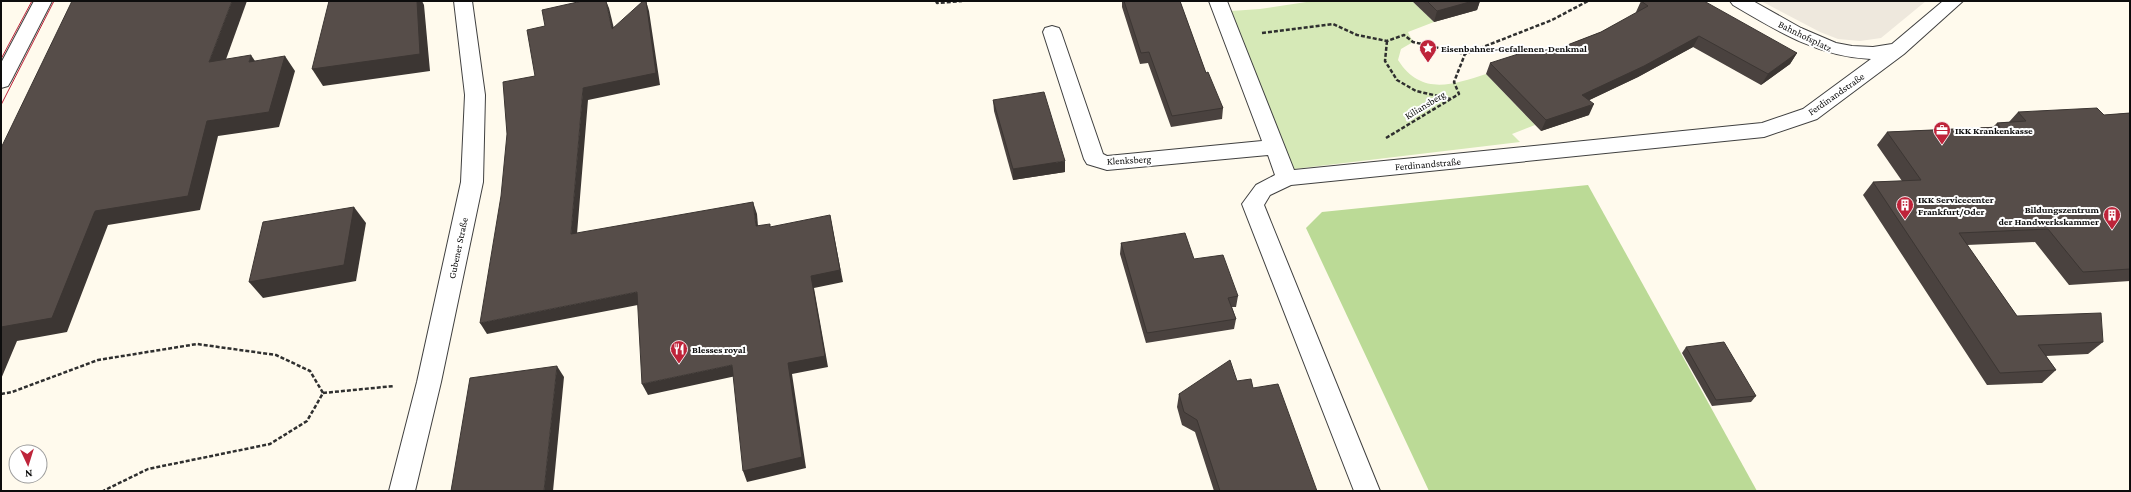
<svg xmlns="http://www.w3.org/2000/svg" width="2131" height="492" font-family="'Crimson Pro',serif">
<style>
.green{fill:#d6e9b7}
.forest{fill:#bbda96}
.plaza{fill:#eee8dd}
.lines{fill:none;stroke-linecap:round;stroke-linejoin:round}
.street-casing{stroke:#404040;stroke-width:2}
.path{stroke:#2f2f2f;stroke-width:2.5;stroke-dasharray:4 2;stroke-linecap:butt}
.street{fill:#fff;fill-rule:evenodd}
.tram{stroke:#be243a;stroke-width:1}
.wall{fill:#4a423f}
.shaded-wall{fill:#3c3633}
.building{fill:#564d49;stroke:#3c3633}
.labels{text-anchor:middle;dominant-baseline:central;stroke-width:4;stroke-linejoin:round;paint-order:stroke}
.street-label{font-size:10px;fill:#0d0d0d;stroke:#fff}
.poi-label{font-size:10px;font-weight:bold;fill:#0d0d0d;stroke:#fff;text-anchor:start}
</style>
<rect width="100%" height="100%" fill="#fffaed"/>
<!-- green -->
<path class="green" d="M 1313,1 L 1412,1 L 1434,22 L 1408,32 L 1413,42 L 1401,49 L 1398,60 C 1421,96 1452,85 1486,74 L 1535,125 L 1512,134 L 1520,142 L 1294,169 L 1231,11 L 1260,9 Z"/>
<!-- forest -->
<path class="forest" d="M 1588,185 L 1757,491 L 1429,491 L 1306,228 L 1322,212 Z"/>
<!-- plaza -->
<path class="plaza" d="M 1761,1 L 1926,1 L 1881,38 L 1860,41 L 1838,39 L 1820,32 Z"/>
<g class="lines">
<!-- street casing -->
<g class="street-casing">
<g id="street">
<path d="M 34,1 L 52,1 L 11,81 L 8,86 L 1,88 L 1,63 Z"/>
<path d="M 454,1 L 472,1 L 485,95 L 483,182 L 441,382 L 415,491 L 389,491 L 417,382 L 461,182 L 465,95 Z"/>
<path d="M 1209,1 L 1227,1 L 1294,170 L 1762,123 L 1803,109 L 1871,59 C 1819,57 1777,31 1733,5 L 1730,1 L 1753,1 L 1801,28 L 1836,43 L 1852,46 L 1873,47 L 1892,44 L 1943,1 L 1963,1 L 1904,54 L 1817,119 L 1764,137 L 1291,185 L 1270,195 L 1264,205 L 1380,491 L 1354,491 L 1242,204 L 1256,185 L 1275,175 L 1268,155 L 1107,170 L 1087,164 L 1084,159 L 1043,32 L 1045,28 L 1052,26 L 1059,28 L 1061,32 L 1103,154 L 1107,156 L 1262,141 Z"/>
</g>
</g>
<!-- path -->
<g class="path">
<path d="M 936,1 L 937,3 L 962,1"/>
<path d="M 1262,33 L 1333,24 L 1357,35 L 1387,41 L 1404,35 L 1413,42 L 1465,54"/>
<path d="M 1387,41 L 1385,61 L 1397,80 L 1416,91 L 1451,99"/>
<path d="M 1386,138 L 1459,94 L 1454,82 L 1465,54 L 1552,20 L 1588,1"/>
<path d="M 323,393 L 394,386"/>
<path d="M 1,394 L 12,392 L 98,360 L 197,344 L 276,355 L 310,371 L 323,393 L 307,421 L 270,444 L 148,469 L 103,491"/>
</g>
<!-- street -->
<use href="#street" class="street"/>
<!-- tram -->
<g class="tram">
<path d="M 1,59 L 32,1"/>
<path d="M 1,105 L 54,1"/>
</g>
</g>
<!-- wall -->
<g class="wall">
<path d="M 1122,1 L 1180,1 L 1206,73 L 1223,108 L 1222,119 L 1171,127 L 1148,63 L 1140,64 L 1122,7 Z"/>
<path d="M 1412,1 L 1480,1 L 1477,10 L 1434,22 Z"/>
<path d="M 1641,1 L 1797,53 L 1790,64 L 1761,85 L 1693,47 L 1638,77 L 1589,100 L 1589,115 L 1541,131 L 1486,74 L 1490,63 L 1544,54 L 1601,32 L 1637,13 L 1636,12 Z"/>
<path d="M 993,100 L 1065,172 L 1013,180 L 994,111 Z"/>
<path d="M 2018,112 L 2104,115 L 2130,113 L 2130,281 L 2069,285 L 2035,242 L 1967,245 L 2017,316 L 2103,342 L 2088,354 L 2046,356 L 2056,370 L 2042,383 L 1987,385 L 1863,195 L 1873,182 L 1902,181 L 1877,145 L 1887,132 L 1993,127 L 1997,123 L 2009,122 Z"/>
<path d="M 1121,243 L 1194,259 L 1238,296 L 1236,307 L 1232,307 L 1236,319 L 1234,329 L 1146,343 L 1120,254 Z"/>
<path d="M 1686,347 L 1756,396 L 1751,402 L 1712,406 L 1682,353 Z"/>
<path d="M 1237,381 L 1253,388 L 1317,491 L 1214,491 L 1195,432 L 1182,425 L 1177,407 L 1179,394 Z"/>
</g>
<!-- shaded-wall -->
<g class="shaded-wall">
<path d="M 232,1 L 247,1 L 220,76 L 209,62 Z"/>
<path d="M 417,1 L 422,1 L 424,5 L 430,71 L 323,86 L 312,69 Z"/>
<path d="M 606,1 L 609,8 L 617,41 L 612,29 Z"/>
<path d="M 646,1 L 649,11 L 660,85 L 588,100 L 576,246 L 571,234 L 583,88 Z"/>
<path d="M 1473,1 L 1480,1 L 1477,10 L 1434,22 L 1437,11 Z"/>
<path d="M 1699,36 L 1693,47 L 1638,77 L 1577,106 L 1582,95 Z"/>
<path d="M 1797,53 L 1790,64 L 1761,85 L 1768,74 Z"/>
<path d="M 251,55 L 261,70 L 249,62 Z"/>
<path d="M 285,56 L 295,71 L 279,127 L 218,136 L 200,210 L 108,225 L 67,332 L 17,341 L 1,379 L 1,327 L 95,211 Z"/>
<path d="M 1594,104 L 1589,115 L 1541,131 L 1546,120 Z"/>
<path d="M 1065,161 L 1065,172 L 1013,180 L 1013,169 Z"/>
<path d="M 753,202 L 757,214 L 759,238 L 756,226 Z"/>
<path d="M 354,207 L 366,223 L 356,281 L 263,298 L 249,282 Z"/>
<path d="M 830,215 L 843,282 L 814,288 L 828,367 L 792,374 L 806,468 L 747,482 L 743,471 L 788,363 L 811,276 Z"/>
<path d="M 637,292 L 643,304 L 487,334 L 480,323 Z"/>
<path d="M 732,365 L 736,376 L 648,395 L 642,384 Z"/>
<path d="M 557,366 L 564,377 L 553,491 L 544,491 Z"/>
</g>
<!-- building -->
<g class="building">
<path d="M 72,1 L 232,1 L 209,62 L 251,55 L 249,62 L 285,56 L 269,112 L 207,121 L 188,196 L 95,211 L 52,318 L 1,327 L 1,148 Z"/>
<path d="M 329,1 L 417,1 L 420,54 L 312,69 Z"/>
<path d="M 582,1 L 606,1 L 612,29 L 643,1 L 646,1 L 656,73 L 583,88 L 571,234 L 753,202 L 756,226 L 770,224 L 770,227 L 830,215 L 840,270 L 811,276 L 825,356 L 788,363 L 802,457 L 743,471 L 732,365 L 642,384 L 637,292 L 480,323 L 501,196 L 507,134 L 503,82 L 535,76 L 527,30 L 545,26 L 542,10 Z"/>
<path d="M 1124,1 L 1180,1 L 1206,73 L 1208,72 L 1223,108 L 1172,116 L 1149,52 L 1141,53 Z"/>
<path d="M 1427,1 L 1473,1 L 1437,11 Z"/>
<path d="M 1641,1 L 1704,1 L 1797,53 L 1768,74 L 1699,36 L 1644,66 L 1582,95 L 1594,104 L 1546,120 L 1490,63 L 1537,48 L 1544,54 L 1601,32 L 1648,6 Z"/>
<path d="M 1044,92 L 1065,161 L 1013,169 L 993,100 Z"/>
<path d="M 2097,108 L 2104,115 L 2130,113 L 2130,269 L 2083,272 L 2048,229 L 1959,233 L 2017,316 L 2101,313 L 2103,342 L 2038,345 L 2056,370 L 2000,373 L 1873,182 L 1921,180 L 1887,132 L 2000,127 L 1997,123 L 2026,121 L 2018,112 Z"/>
<path d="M 354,207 L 344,265 L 249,282 L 263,222 Z"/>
<path d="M 1185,233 L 1194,259 L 1223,255 L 1238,296 L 1228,298 L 1236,319 L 1147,333 L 1121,243 Z"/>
<path d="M 1724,342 L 1756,396 L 1716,400 L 1686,347 Z"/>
<path d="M 1230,360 L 1237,381 L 1251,379 L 1253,388 L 1278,384 L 1317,491 L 1220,491 L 1197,420 L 1184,412 L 1179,394 Z"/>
<path d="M 557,366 L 544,491 L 451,491 L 470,378 Z"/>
</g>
<!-- icons -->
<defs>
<g id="sight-pin" transform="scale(0.9)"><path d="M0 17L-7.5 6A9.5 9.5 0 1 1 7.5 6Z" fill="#be243a" stroke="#fff"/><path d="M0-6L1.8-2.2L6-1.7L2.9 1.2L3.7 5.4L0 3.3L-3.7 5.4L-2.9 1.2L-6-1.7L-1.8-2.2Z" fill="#fff"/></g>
<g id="office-pin" transform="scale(0.9)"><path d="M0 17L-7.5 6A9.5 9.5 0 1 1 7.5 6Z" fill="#be243a" stroke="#fff"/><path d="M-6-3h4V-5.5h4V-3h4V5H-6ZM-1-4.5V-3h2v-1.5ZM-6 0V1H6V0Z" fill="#fff"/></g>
<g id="building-pin" transform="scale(0.9)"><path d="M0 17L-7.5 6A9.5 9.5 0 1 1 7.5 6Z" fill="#be243a" stroke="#fff"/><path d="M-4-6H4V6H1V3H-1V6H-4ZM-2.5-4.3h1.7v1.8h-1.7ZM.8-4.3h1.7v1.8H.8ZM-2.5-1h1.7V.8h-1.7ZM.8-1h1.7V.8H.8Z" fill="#fff"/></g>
<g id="restaurant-pin" transform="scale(0.9)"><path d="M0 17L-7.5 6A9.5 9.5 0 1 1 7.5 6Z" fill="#be243a" stroke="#fff"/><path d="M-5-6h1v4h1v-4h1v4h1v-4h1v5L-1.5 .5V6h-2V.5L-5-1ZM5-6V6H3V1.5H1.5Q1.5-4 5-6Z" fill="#fff"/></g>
</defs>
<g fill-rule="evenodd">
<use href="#sight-pin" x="1428" y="48"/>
<use href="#office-pin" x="1942" y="130"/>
<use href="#building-pin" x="1905" y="205"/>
<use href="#building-pin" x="2112" y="215"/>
<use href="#restaurant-pin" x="679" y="349"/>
</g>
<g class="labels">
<!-- street labels -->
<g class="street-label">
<text transform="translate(1805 36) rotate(26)">Bahnhofsplatz</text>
<text transform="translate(1836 94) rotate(-35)">Ferdinandstraße</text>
<text transform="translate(1425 105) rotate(-31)">Kiliansberg</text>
<text transform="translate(1129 160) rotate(-3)">Klenksberg</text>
<text transform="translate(1428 164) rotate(-5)">Ferdinandstraße</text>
<text transform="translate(458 248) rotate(-78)">Gubener Straße</text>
</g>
<!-- poi labels -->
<g class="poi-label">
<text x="1441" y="48">Eisenbahner-Gefallenen-Denkmal</text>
<text x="1955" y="130">IKK Krankenkasse</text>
<text x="1918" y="199">IKK Servicecenter<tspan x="1918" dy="12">Frankfurt/Oder</tspan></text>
<text x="2099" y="209" text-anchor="end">Bildungszentrum<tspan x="2099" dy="12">der Handwerkskammer</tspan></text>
<text x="692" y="349">Blesses royal</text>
</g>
</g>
<!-- border -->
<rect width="2131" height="492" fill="none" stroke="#0d0d0d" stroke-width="4"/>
<!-- north arrow -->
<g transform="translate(28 464) rotate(176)"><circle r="19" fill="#ffffff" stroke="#9e9e9e"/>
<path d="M0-3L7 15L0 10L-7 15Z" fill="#be243a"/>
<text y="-6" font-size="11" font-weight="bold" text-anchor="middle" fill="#0d0d0d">N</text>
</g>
</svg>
